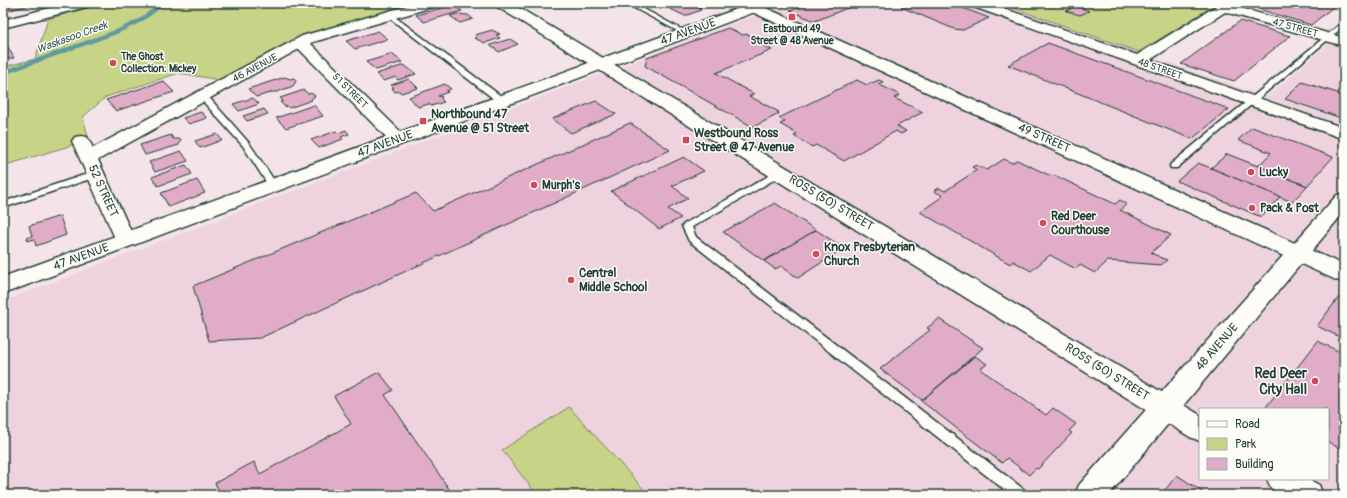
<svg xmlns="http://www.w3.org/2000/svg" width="1347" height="498" font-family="Pangolin,sans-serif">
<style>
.built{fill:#eed3df;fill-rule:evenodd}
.green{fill:#c7d387;stroke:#73885e}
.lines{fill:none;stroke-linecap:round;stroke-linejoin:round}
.stream{stroke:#5f99a1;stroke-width:4}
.building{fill:#e0acc8;stroke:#1f3d34}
.service-casing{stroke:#1f3d34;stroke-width:3}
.minor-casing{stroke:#1f3d34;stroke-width:3}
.tertiary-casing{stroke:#1f3d34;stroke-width:3}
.secondary-casing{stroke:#1f3d34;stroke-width:3}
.service{fill:#fdfcf7;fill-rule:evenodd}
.minor{fill:#fdfcf7;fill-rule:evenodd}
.tertiary{fill:#fdfcf7;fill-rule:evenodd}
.secondary{fill:#fdfcf7;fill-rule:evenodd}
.poi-dot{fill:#d1495b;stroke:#fdfcf7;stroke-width:1.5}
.labels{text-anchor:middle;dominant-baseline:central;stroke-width:3;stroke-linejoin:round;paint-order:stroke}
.far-street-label{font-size:10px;fill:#1f3d34;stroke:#fdfcf7}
.far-poi-label{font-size:10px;font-weight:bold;fill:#1f3d34;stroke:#fdfcf7}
.far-water-label{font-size:11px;font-style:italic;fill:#345c58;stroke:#fdfcf7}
.street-label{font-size:12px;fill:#1f3d34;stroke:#fdfcf7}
.poi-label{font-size:12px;font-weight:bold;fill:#1f3d34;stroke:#fdfcf7;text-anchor:start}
.near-poi-label{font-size:14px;font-weight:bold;fill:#1f3d34;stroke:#fdfcf7;text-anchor:end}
</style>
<rect width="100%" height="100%" fill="#f4e4e9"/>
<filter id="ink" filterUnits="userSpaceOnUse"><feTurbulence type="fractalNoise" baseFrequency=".025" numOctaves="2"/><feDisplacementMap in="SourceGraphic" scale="8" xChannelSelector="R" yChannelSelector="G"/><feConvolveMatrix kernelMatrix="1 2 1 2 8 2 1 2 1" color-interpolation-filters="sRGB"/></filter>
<g filter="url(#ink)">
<!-- built -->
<path class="built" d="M 788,3 L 999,3 L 1267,97 L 1344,30 L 1344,495 L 3,495 L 3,301 ZM 1200,409 L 1328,409 L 1328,479 L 1200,479 Z"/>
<!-- green -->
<g class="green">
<path d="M 105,3 L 418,3 L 306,34 L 225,81 L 179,73 L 106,97 L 83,117 L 89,140 L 3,166 L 3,67 L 35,59 L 48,19 Z"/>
<path d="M 999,3 L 1218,3 L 1139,52 Z"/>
<path d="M 569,407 L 649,495 L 537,495 L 502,450 Z"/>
</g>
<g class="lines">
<!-- stream -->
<path class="stream" d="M 3,73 L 116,32 L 139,21 L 160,6 L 167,3"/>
</g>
<!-- building -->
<g class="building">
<path d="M 3,3 L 30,3 L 31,5 L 6,11 Z"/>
<path d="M 673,3 L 704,3 L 697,5 L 701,7 L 698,8 L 701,10 L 685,16 L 664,6 Z"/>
<path d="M 810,3 L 860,3 L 815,21 L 790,11 Z"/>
<path d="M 910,3 L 950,3 L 989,18 L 963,30 L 954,29 L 901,7 Z"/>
<path d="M 1267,3 L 1338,3 L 1311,25 L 1258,9 Z"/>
<path d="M 453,5 L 462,11 L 424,22 L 416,15 Z"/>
<path d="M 1075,6 L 1089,11 L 1080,15 L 1066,11 Z"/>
<path d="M 457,14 L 468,15 L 473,19 L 460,23 L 450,16 Z"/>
<path d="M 1240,21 L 1290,36 L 1234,81 L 1181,64 Z"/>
<path d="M 728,28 L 743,35 L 747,34 L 766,43 L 762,45 L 772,50 L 716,73 L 754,94 L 749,96 L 779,112 L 777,113 L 779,114 L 753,127 L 645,66 L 647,58 Z"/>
<path d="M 492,30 L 500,34 L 496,35 L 500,38 L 485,43 L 474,38 L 477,37 L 475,35 Z"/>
<path d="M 378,31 L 388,39 L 355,49 L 346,41 Z"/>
<path d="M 510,39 L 518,44 L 499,52 L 490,45 Z"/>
<path d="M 5,42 L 14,58 L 3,60 L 3,43 Z"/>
<path d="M 1048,43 L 1229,109 L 1192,139 L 1008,65 Z"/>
<path d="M 392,54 L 402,62 L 376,70 L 366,62 Z"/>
<path d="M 404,65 L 416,74 L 398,80 L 395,77 L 384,81 L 376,74 Z"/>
<path d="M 285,77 L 290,79 L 294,78 L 296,81 L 293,86 L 277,92 L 271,92 L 271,93 L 256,97 L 248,89 Z"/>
<path d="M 409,79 L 418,88 L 401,93 L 399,91 L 395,92 L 392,88 L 394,88 L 391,85 Z"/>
<path d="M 857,80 L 867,85 L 879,80 L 883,82 L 878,84 L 900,95 L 894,98 L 923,112 L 897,126 L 906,131 L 901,134 L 896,131 L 844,161 L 816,145 L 812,147 L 794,136 L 797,134 L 780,124 L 785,122 L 779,118 Z"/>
<path d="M 163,81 L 174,92 L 116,111 L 106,100 Z"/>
<path d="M 1302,82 L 1344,95 L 1344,119 L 1285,99 Z"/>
<path d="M 445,84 L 451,89 L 446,91 L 448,92 L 438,96 L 442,97 L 441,99 L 444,102 L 431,106 L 429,104 L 418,107 L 409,97 Z"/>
<path d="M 304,90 L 308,94 L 311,93 L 315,96 L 311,99 L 312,100 L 289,108 L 287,106 L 285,107 L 280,102 L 283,101 L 280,98 Z"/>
<path d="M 253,98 L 259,104 L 239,111 L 233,104 Z"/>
<path d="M 596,101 L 616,114 L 571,133 L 552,119 Z"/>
<path d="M 314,105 L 323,116 L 286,128 L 276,118 Z"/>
<path d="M 264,109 L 268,114 L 247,121 L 243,116 Z"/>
<path d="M 201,112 L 207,118 L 189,124 L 183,118 Z"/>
<path d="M 630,123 L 670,150 L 260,338 L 209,341 L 193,286 L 416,193 L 433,211 Z"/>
<path d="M 1252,127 L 1333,157 L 1307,186 L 1258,166 L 1271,153 L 1238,140 Z"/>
<path d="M 346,130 L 349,134 L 341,137 L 343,139 L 319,148 L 311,140 L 336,131 L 338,133 Z"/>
<path d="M 217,134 L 222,140 L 200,148 L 195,141 Z"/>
<path d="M 171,135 L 173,139 L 181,139 L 179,145 L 145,155 L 140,145 Z"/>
<path d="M 181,151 L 188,161 L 155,172 L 149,162 Z"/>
<path d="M 1227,154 L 1258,166 L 1307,186 L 1292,202 L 1211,168 Z"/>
<path d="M 684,157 L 704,171 L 672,186 L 688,198 L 668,209 L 681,218 L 659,229 L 611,191 Z"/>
<path d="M 1004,159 L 1012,163 L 1017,160 L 1051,176 L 1054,175 L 1115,204 L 1120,200 L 1127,204 L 1120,210 L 1171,235 L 1151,253 L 1167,260 L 1161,265 L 1108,261 L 1095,273 L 1080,265 L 1076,269 L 1050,255 L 1031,271 L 1013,261 L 1010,264 L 920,212 L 943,196 L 934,191 L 939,188 L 945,191 L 977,170 L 972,167 L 976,165 L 987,170 Z"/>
<path d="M 1198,163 L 1211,168 L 1280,197 L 1261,217 L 1177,181 Z"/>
<path d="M 186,165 L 192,174 L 158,186 L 152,177 Z"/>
<path d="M 197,180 L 205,193 L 169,207 L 161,193 Z"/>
<path d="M 775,203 L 816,230 L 764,261 L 723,232 Z"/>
<path d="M 60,216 L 66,235 L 36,246 L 34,239 L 28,241 L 27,238 L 32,236 L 29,226 Z"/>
<path d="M 816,230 L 844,248 L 798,278 L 781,266 L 775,269 L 764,261 Z"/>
<path d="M 3,241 L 5,241 L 7,254 L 3,256 Z"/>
<path d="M 1339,297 L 1344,299 L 1344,339 L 1317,326 Z"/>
<path d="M 939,319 L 983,348 L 922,400 L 880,369 L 930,330 L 927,328 Z"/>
<path d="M 1318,341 L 1344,354 L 1344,451 L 1328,442 L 1328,409 L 1269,409 L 1266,407 Z"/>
<path d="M 975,356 L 987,364 L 980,369 L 1046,415 L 1053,408 L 1076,424 L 1069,431 L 1072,433 L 1038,469 L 1036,468 L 1029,475 L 1007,458 L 1002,463 L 921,401 Z"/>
<path d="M 379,372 L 393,390 L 385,395 L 453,495 L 221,495 L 215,483 L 254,462 L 260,474 L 351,424 L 334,396 Z"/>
<path d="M 3,383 L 8,412 L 3,414 Z"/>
<path d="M 1177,475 L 1207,495 L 1161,495 Z"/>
</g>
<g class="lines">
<!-- service casing -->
<g class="service-casing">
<g id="service">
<path d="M 625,3 L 633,3 L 688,33 L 683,34 Z"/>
<path d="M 387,14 L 391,14 L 505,99 L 505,103 L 499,103 L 387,16 Z"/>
<path d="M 1344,21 L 1344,26 L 1177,168 L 1171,168 L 1170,166 L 1171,164 Z"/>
<path d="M 200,94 L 206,94 L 249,143 L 278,186 L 276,188 L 270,188 L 243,146 L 200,98 Z"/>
<path d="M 781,169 L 785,172 L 784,174 L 692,227 L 696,237 L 1026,491 L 1028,495 L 1011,495 L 689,241 L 682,226 L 684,224 Z"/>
<path d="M 96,171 L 100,174 L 99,176 L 3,208 L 3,202 Z"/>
</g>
</g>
<!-- minor casing -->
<g class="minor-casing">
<g id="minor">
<path d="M 69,3 L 92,3 L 90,6 L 3,28 L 3,20 Z"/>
<path d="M 417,3 L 438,3 L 436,6 L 310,43 L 404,135 L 407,139 L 404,143 L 398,144 L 392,143 L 299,49 L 98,160 L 135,240 L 132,245 L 125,247 L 118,245 L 72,141 L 75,137 L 81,136 L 87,137 L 93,148 L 302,36 Z"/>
<path d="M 969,3 L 988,3 L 1137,55 L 1221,3 L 1237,3 L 1234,6 L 1344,38 L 1344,46 L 1225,12 L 1150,60 L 1344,128 L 1344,139 L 971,6 Z"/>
</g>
</g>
<!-- tertiary casing -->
<g class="tertiary-casing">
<g id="tertiary">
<path d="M 753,3 L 773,3 L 771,6 L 3,294 L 3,277 Z"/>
<path d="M 1344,193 L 1344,212 L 1109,495 L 1075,495 L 1079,485 L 1337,195 Z"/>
</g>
</g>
<!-- secondary casing -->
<g class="secondary-casing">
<g id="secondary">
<path d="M 494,3 L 511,3 L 1200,415 L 1200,441 L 1190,437 L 496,6 Z"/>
<path d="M 737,3 L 755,3 L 1344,265 L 1344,282 L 1336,280 L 739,6 Z"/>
<path d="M 1267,479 L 1308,479 L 1319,485 L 1323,495 L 1282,495 L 1271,488 Z"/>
</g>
</g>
<!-- service -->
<use href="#service" class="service"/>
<!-- minor -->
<use href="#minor" class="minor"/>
<!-- tertiary -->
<use href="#tertiary" class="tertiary"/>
<!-- secondary -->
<use href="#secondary" class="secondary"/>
</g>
</g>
<!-- markers -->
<g class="poi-dot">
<rect x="788" y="13" width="8" height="8" rx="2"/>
<circle cx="113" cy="63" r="4"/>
<rect x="419" y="117" width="8" height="8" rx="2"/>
<rect x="682" y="136" width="8" height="8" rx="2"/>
<circle cx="1251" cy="172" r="4"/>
<circle cx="534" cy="185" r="4"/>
<circle cx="1252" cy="208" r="4"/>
<circle cx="1043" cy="223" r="4"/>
<circle cx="816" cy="254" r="4"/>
<circle cx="571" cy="280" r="4"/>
<circle cx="1315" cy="381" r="4"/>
</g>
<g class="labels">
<!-- far-street labels -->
<g class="far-street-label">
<text transform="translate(1295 28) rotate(16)">47 STREET</text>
<text transform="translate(255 68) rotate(-28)">46 AVENUE</text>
<text transform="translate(1160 69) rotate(20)">48 STREET</text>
<text transform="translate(350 91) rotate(45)">51 STREET</text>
</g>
<!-- far-poi labels -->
<g class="far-poi-label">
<text x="792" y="29">Eastbound 49<tspan x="792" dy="12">Street @ 48 Avenue</tspan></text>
<text x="121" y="57" text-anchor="start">The Ghost<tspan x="121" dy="12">Collection: Mickey</tspan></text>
</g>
<!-- far-water labels -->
<g class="far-water-label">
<text transform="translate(72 37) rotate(-20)">Waskasoo Creek</text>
</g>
<!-- street labels -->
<g class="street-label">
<text transform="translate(688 32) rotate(-20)">47 AVENUE</text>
<text transform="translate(1044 138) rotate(24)">49 STREET</text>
<text transform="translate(385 144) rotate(-20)">47 AVENUE</text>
<text transform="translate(103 191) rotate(66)">52 STREET</text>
<text transform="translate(831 203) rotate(31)">ROSS (50) STREET</text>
<text transform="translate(81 257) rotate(-20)">47 AVENUE</text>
<text transform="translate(1217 347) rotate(-49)">48 AVENUE</text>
<text transform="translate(1107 372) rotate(32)">ROSS (50) STREET</text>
</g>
<!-- poi labels -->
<g class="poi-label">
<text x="431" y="114">Northbound 47<tspan x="431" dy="14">Avenue @ 51 Street</tspan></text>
<text x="694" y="133">Westbound Ross<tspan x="694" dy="14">Street @ 47 Avenue</tspan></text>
<text x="1259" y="172">Lucky</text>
<text x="542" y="185">Murph's</text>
<text x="1260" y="208">Pack &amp; Post</text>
<text x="1051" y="216">Red Deer<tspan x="1051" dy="14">Courthouse</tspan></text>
<text x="824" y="247">Knox Presbyterian<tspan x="824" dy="14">Church</tspan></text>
<text x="579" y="273">Central<tspan x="579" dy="14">Middle School</tspan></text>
</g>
<!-- near-poi labels -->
<g class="near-poi-label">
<text x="1307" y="373">Red Deer<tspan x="1307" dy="16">City Hall</tspan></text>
</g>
</g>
<!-- margin -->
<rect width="1347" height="498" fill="none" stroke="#fdfcf7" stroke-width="16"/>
<rect x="8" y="8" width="1331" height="482" fill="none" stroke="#1f3d34" stroke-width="1.5" filter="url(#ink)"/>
<!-- legend -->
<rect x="1199" y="408" width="130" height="72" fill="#fdfcf7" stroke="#a4b0a9"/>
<rect x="1207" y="421" width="20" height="6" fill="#fdfcf7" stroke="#a4b0a9"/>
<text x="1235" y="428" font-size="12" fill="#1f3d34">Road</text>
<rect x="1207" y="438" width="20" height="12" fill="#c7d387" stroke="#a4b0a9"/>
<text x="1235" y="448" font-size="12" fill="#1f3d34">Park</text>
<rect x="1207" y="458" width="20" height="12" fill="#e0acc8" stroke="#a4b0a9"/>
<text x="1235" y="468" font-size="12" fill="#1f3d34">Building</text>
</svg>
